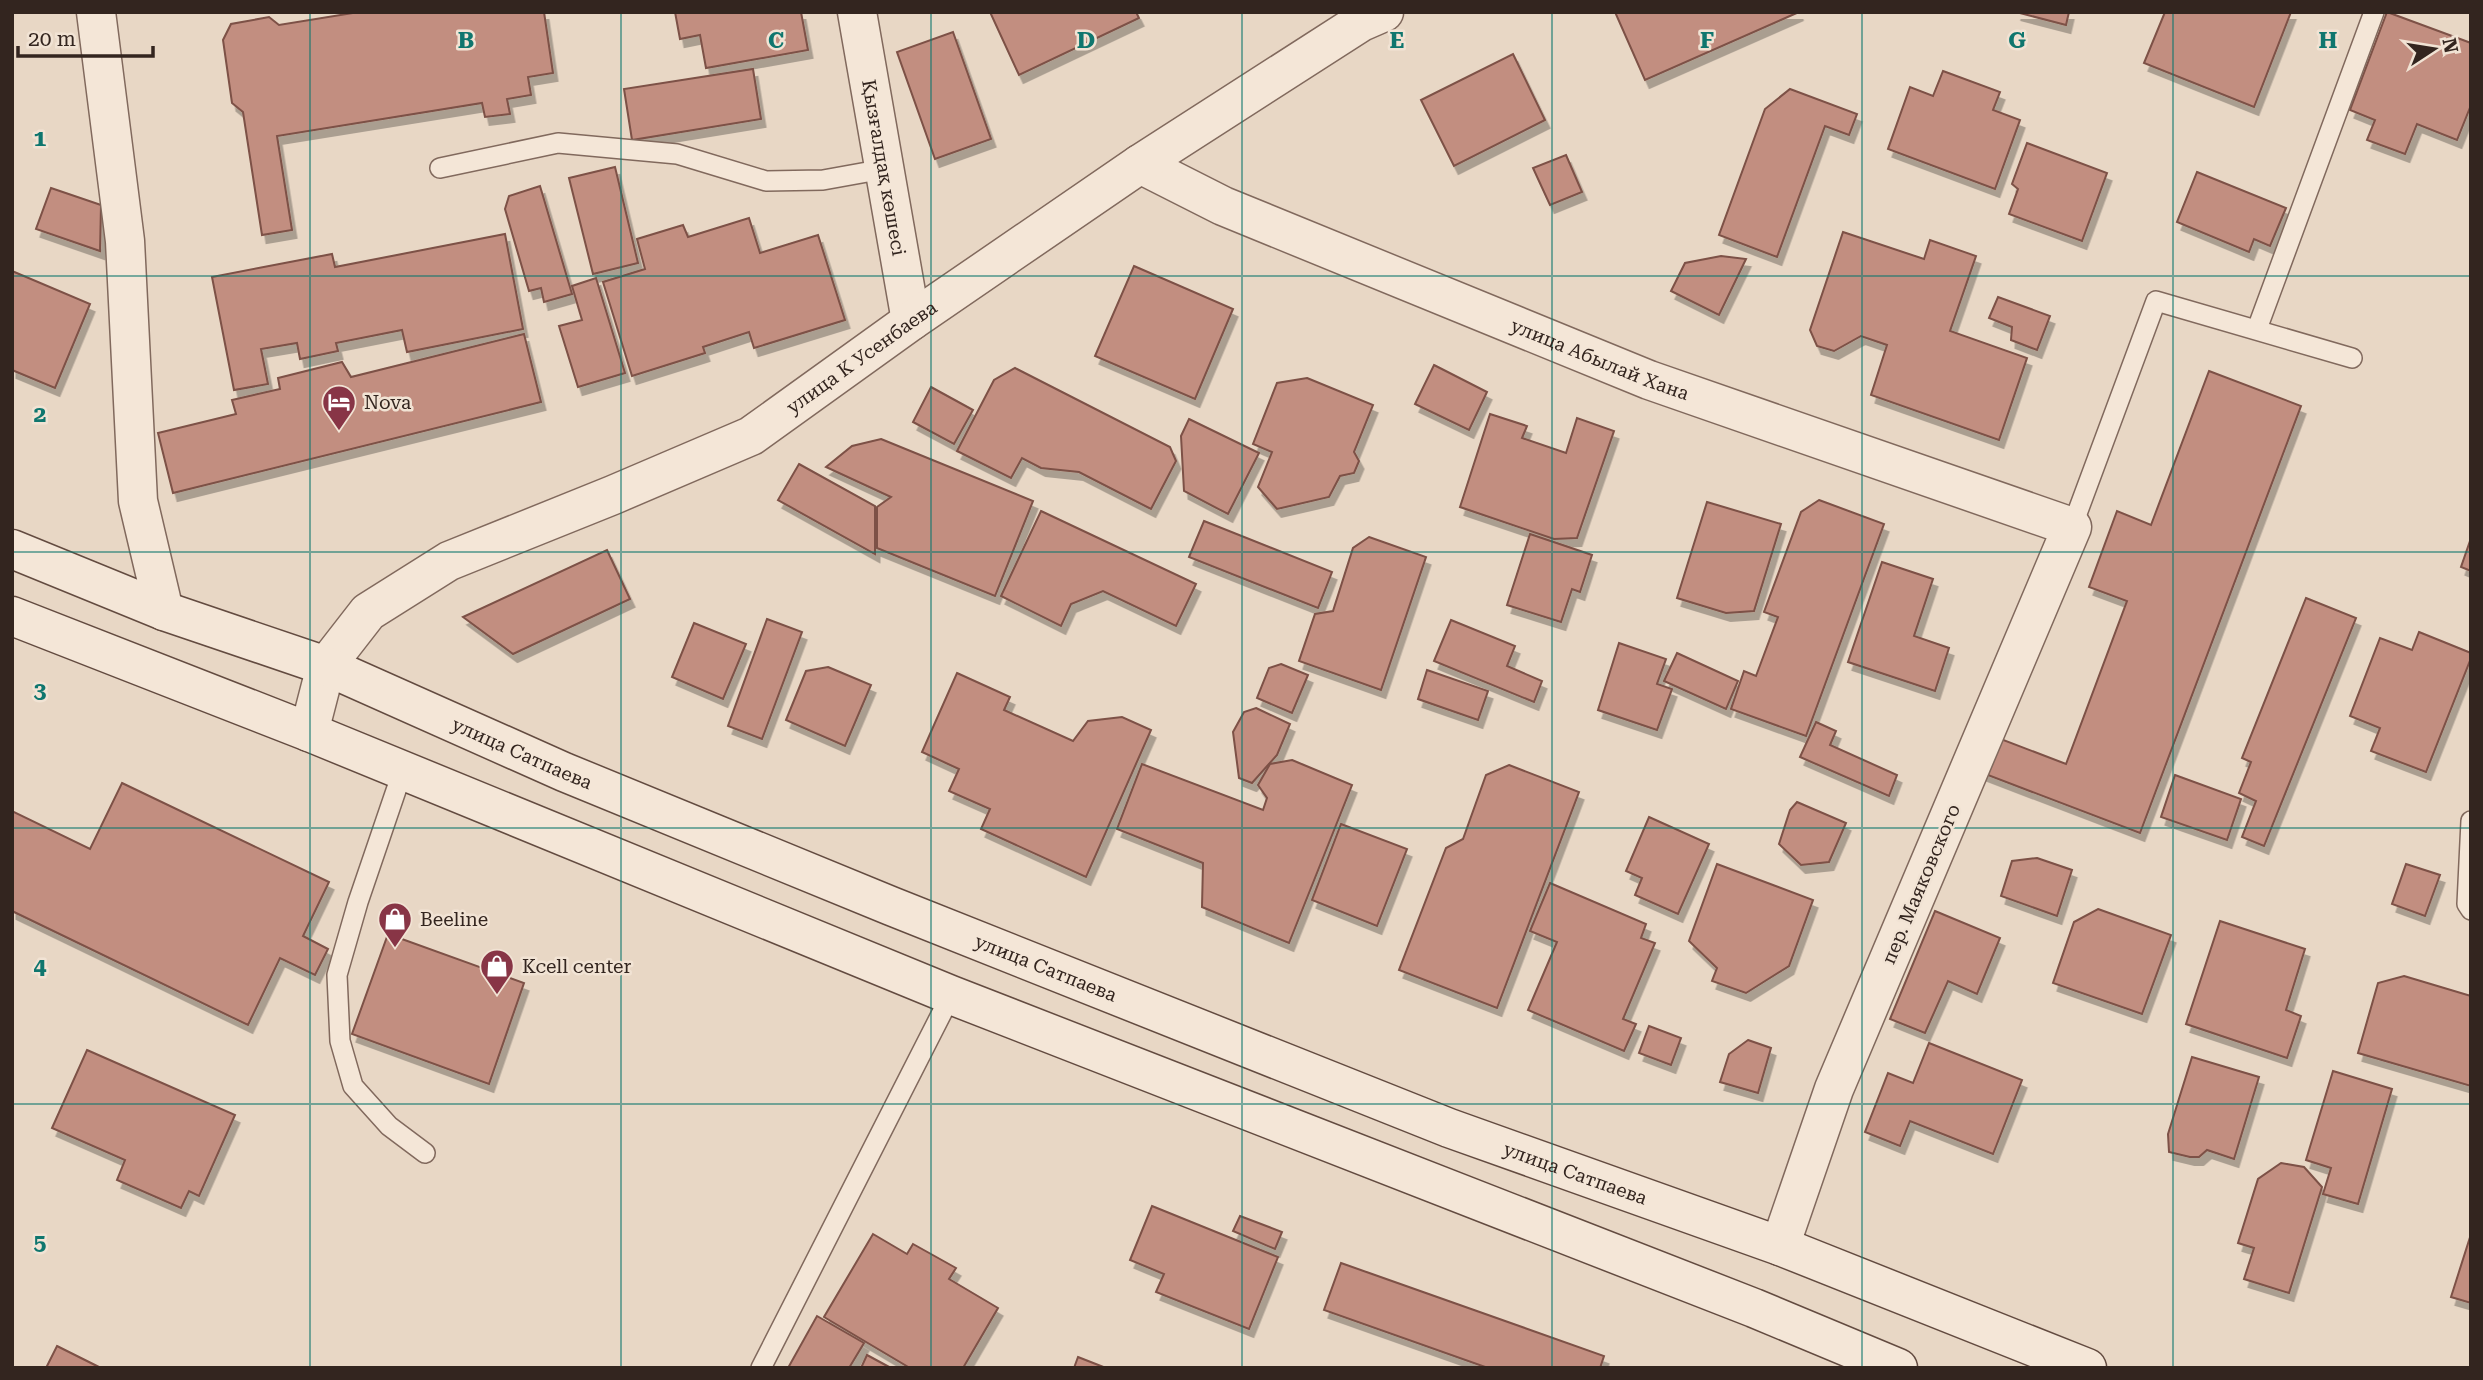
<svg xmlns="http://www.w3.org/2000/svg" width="2483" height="1380" font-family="'Roboto Serif',serif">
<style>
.building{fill:#c28e80;stroke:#7d5146;stroke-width:2;filter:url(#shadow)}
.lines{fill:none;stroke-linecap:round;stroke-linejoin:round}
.lane-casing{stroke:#81695d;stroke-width:22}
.street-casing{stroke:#81695d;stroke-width:41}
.secondary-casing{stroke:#634b40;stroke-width:41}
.lane{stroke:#f4e6d7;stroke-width:19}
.street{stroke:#f4e6d7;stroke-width:38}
.secondary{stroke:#f4e6d7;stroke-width:38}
.grid{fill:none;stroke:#0f766e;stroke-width:2;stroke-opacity:0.55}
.labels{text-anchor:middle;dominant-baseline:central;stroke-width:5;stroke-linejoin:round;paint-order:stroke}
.street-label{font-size:19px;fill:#33251f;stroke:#f1e3d4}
.poi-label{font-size:19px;fill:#33251f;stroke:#f1e3d4;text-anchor:start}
.grid-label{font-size:23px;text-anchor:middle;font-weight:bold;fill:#0f766e;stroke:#f1e3d4;stroke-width:5;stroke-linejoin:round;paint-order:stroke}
</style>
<defs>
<filter id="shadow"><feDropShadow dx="4.5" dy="8" stdDeviation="0" flood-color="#0004"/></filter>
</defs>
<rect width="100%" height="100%" fill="#e8d7c5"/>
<!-- building -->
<g class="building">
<path d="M 359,12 L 544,12 L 553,73 L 528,77 L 531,95 L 507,99 L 510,114 L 485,117 L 482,103 L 277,136 L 292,230 L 262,235 L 243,112 L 232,103 L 223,40 L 231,24 L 269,17 L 279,25 Z"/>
<path d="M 675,12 L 801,12 L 808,50 L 706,68 L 700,35 L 680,39 Z"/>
<path d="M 990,12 L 1136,12 L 1139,18 L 1019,75 Z"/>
<path d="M 1615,12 L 1799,12 L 1645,80 Z"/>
<path d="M 2016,12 L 2069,12 L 2066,25 Z"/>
<path d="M 2165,12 L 2291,12 L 2254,107 L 2144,63 Z"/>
<path d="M 2387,12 L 2471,43 L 2471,105 L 2457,140 L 2417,124 L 2405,154 L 2367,140 L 2375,120 L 2350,110 Z"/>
<path d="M 953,32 L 991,139 L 935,159 L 897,52 Z"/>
<path d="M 1513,54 L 1545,120 L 1454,166 L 1421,100 Z"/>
<path d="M 753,69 L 761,119 L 632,140 L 624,89 Z"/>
<path d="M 1943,71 L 2000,92 L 1993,110 L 2020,120 L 1995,189 L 1888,149 L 1910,87 L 1933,96 Z"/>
<path d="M 1790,89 L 1857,114 L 1849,135 L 1825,126 L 1777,257 L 1719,235 L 1765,109 Z"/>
<path d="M 2027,143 L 2107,173 L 2082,241 L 2009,214 L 2018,189 L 2012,184 Z"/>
<path d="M 1566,155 L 1582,192 L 1550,205 L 1533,168 Z"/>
<path d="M 615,167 L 638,263 L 593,274 L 569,178 Z"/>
<path d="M 2197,172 L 2286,208 L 2270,246 L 2254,239 L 2249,252 L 2177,222 Z"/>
<path d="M 540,186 L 572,294 L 544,302 L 541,288 L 529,291 L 505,209 L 509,196 Z"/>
<path d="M 51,188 L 101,205 L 100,251 L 36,229 Z"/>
<path d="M 749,218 L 760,253 L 818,235 L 845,320 L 754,348 L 749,332 L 703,347 L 705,353 L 632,376 L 603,282 L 645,269 L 637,239 L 683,225 L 688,237 Z"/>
<path d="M 1843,232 L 1924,259 L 1930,240 L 1976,256 L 1950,331 L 2027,358 L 1999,440 L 1871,395 L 1887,345 L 1861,336 L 1834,351 L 1817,346 L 1810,330 Z"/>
<path d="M 505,234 L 523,329 L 407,352 L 402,330 L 336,343 L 338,351 L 300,359 L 297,343 L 261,349 L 268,384 L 234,390 L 212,277 L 332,254 L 335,267 Z"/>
<path d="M 1721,256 L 1746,259 L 1719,315 L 1671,291 L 1685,263 Z"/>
<path d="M 1134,266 L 1233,309 L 1195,399 L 1095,356 Z"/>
<path d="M 12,271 L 90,304 L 55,388 L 12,370 Z"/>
<path d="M 596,278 L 625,373 L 578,387 L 559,326 L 582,320 L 572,286 Z"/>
<path d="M 1998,297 L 2050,316 L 2037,350 L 2011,340 L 2012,327 L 1989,318 Z"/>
<path d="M 524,334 L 541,402 L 173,493 L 158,433 L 236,414 L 232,400 L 280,389 L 278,378 L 342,362 L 351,377 Z"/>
<path d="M 1434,365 L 1487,392 L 1469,430 L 1415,404 Z"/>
<path d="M 1015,368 L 1170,447 L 1176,461 L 1151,509 L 1079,472 L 1041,468 L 1022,458 L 1011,478 L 957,451 L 994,380 Z"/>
<path d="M 2209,371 L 2301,406 L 2140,833 L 1980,772 L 1993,736 L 2066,764 L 2127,601 L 2089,587 L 2117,511 L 2151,525 Z"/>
<path d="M 1307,378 L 1373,405 L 1354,452 L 1359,461 L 1354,473 L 1340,476 L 1329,497 L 1277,509 L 1258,487 L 1272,452 L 1253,444 L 1277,383 Z"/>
<path d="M 931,387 L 973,410 L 954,444 L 913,422 Z"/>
<path d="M 1490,414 L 1527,426 L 1522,438 L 1566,453 L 1577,418 L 1614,431 L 1577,538 L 1554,539 L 1460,507 Z"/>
<path d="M 1189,419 L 1259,453 L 1228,514 L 1184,491 L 1181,436 Z"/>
<path d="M 881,439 L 1033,501 L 995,596 L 877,548 L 877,507 L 891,497 L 826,467 L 852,446 Z"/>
<path d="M 799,464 L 875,506 L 875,554 L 778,500 Z"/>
<path d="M 1819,500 L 1884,524 L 1806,736 L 1731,709 L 1744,671 L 1756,676 L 1778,617 L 1764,612 L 1801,512 Z"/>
<path d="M 1707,502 L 1781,524 L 1754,611 L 1726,613 L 1677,598 Z"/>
<path d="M 1041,511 L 1196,584 L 1176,626 L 1103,591 L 1071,604 L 1061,626 L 1001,596 Z"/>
<path d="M 1204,521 L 1332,572 L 1318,608 L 1189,557 Z"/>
<path d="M 1530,534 L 1592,555 L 1580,592 L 1572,589 L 1561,622 L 1507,605 Z"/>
<path d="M 1369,537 L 1426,557 L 1381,690 L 1299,661 L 1315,614 L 1333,611 L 1353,548 Z"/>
<path d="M 2471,538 L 2471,571 L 2461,567 Z"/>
<path d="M 607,550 L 630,599 L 513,654 L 463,617 Z"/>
<path d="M 1882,562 L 1933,579 L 1914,636 L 1949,648 L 1935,691 L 1848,662 Z"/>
<path d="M 2306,598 L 2356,618 L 2264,846 L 2242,837 L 2256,801 L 2239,793 L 2251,762 L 2242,758 Z"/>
<path d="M 767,619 L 802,632 L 762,739 L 728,726 Z"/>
<path d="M 1451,620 L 1515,646 L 1507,666 L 1542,681 L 1534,702 L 1434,661 Z"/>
<path d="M 694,623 L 746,644 L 723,699 L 672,677 Z"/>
<path d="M 2419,632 L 2471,653 L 2471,658 L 2426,772 L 2371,751 L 2380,728 L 2350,716 L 2380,638 L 2412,650 Z"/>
<path d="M 1619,643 L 1666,659 L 1657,684 L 1672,689 L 1657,730 L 1598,710 Z"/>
<path d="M 1677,653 L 1738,681 L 1726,709 L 1664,681 Z"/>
<path d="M 1281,664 L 1308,675 L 1292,713 L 1257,698 L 1269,668 Z"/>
<path d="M 828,667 L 871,685 L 845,746 L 786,720 L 806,671 Z"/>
<path d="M 1427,670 L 1488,691 L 1478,720 L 1418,699 Z"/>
<path d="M 957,673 L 1010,697 L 1004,710 L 1073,741 L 1088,721 L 1122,717 L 1151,730 L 1086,877 L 981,829 L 990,809 L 949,791 L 959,769 L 922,752 Z"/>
<path d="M 1256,708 L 1290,724 L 1277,755 L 1252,783 L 1239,778 L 1233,732 L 1244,712 Z"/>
<path d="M 1816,722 L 1836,731 L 1830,745 L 1897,775 L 1889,796 L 1800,757 Z"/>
<path d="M 1292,760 L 1352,785 L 1289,943 L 1202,907 L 1203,863 L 1117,829 L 1142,764 L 1263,810 L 1267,798 L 1258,785 L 1270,764 Z"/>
<path d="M 1509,765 L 1579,792 L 1497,1008 L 1399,970 L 1446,848 L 1463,839 L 1486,775 Z"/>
<path d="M 2175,775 L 2241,799 L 2227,840 L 2161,817 Z"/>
<path d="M 122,783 L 329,882 L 303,936 L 328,949 L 315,975 L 280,958 L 248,1025 L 12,911 L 12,811 L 90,849 Z"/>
<path d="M 1797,802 L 1846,823 L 1829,862 L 1801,865 L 1779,844 L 1790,810 Z"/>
<path d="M 1649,817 L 1709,844 L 1678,914 L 1635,895 L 1642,878 L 1626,871 Z"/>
<path d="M 1341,824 L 1407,849 L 1377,926 L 1312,900 Z"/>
<path d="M 2037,858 L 2072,870 L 2057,916 L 2001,896 L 2012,861 Z"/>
<path d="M 1717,864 L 1813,900 L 1789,966 L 1746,993 L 1712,981 L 1717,968 L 1689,941 Z"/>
<path d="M 2406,864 L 2440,875 L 2425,916 L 2392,904 Z"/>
<path d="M 1550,883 L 1646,924 L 1641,938 L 1655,943 L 1623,1019 L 1636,1024 L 1624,1051 L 1528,1010 L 1557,942 L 1530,931 Z"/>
<path d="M 2098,909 L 2171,935 L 2142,1014 L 2053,983 L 2074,922 Z"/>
<path d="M 1935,911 L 2000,938 L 1977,994 L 1948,981 L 1925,1033 L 1890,1019 Z"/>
<path d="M 2220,921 L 2305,949 L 2286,1010 L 2301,1016 L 2287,1058 L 2186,1024 Z"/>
<path d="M 388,934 L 524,983 L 489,1084 L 352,1034 Z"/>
<path d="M 2404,976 L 2471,996 L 2471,1086 L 2358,1053 L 2378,983 Z"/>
<path d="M 1649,1026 L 1681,1038 L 1671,1065 L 1639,1053 Z"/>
<path d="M 1748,1040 L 1771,1048 L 1758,1093 L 1720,1082 L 1729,1054 Z"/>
<path d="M 1929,1043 L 2022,1080 L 1993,1154 L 1910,1121 L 1900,1146 L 1865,1132 L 1888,1073 L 1913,1083 Z"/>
<path d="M 87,1050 L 235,1115 L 199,1196 L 189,1191 L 181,1208 L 117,1180 L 125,1160 L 52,1128 Z"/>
<path d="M 2192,1057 L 2259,1077 L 2234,1159 L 2207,1150 L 2199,1157 L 2190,1157 L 2169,1152 L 2168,1134 Z"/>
<path d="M 2333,1071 L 2392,1089 L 2358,1204 L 2323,1194 L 2331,1168 L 2306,1160 Z"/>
<path d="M 2281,1163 L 2304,1167 L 2322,1187 L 2289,1293 L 2244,1279 L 2254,1248 L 2238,1243 L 2258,1179 Z"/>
<path d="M 1152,1206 L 1278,1257 L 1249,1329 L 1156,1292 L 1164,1274 L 1130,1260 Z"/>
<path d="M 1240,1216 L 1282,1232 L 1275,1249 L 1233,1231 Z"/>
<path d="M 873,1234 L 907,1254 L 913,1244 L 956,1268 L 949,1279 L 998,1308 L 963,1368 L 910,1368 L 824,1317 Z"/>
<path d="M 2471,1234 L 2471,1303 L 2451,1297 Z"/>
<path d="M 1341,1263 L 1604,1356 L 1600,1368 L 1488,1368 L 1324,1310 Z"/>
<path d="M 817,1316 L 864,1343 L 849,1368 L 788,1368 Z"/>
<path d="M 57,1346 L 101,1368 L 46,1368 Z"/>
<path d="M 867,1355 L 891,1368 L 861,1368 Z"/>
<path d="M 1078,1357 L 1106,1368 L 1074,1368 Z"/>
</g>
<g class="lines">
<!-- lane casing -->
<g class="lane-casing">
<g id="lane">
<path d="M 440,168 L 558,143 L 677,154 L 766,181 L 823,180 L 884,169"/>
<path d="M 2257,329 L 2374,12"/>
<path d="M 2072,527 L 2156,301 L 2352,358"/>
<path d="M 403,770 L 358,902 L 337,975 L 340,1041 L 353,1086 L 389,1126 L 425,1153"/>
<path d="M 2471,821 L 2467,904 L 2471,910"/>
<path d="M 761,1368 L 951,995"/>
</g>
</g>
<!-- street casing -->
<g class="street-casing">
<g id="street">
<path d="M 96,12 L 125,241 L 138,501 L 164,611"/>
<path id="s1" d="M 857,12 L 911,321"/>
<path id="s2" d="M 1140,164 L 1223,206 L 1649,380 L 2072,527 L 1834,1089 L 1780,1246"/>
<path id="s3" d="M 309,732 L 326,666 L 368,612 L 449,561 L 613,495 L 751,436 L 911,321 L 1140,164 L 1361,22 L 1384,12"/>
</g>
</g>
<!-- secondary casing -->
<g class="secondary-casing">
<g id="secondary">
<path id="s4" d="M 12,549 L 164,611 L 326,666 L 564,772 L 891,906 L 1449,1128 L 1780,1246 L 2087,1368"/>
<path d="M 12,616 L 309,732 L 951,995 L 1754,1308 L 1898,1368"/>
</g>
</g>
<!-- lane -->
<use href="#lane" class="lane"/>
<!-- street -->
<use href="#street" class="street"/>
<!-- secondary -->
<use href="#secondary" class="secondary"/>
</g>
<!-- grid -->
<path class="grid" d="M 310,12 L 310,1368M 621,12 L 621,1368M 931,12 L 931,1368M 1242,12 L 1242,1368M 1552,12 L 1552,1368M 1862,12 L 1862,1368M 2173,12 L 2173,1368M 12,276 L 2471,276M 12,552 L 2471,552M 12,828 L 2471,828M 12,1104 L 2471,1104"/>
<!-- icons -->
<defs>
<g id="hotel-pin" transform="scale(1.75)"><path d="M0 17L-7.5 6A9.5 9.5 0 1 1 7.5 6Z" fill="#883546" stroke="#f1e3d4"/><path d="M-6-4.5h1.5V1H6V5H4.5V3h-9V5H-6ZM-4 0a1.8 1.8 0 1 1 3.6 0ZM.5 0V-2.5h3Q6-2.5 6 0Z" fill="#fff"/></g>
<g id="shop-pin" transform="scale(1.75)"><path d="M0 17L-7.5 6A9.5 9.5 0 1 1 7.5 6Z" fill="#883546" stroke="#f1e3d4"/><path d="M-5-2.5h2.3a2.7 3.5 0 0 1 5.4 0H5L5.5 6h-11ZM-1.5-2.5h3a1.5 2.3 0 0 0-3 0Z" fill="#fff"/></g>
</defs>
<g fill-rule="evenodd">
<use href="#hotel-pin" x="339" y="402"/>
<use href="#shop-pin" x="395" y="919"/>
<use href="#shop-pin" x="497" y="966"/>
</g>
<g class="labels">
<!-- street labels -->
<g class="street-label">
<text stroke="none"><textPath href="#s1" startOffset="158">Қызғалдақ көшесі</textPath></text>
<text stroke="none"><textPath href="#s3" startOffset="695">улица К Усенбаева</textPath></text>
<text stroke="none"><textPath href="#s2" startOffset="500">улица Абылай Хана</textPath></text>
<text stroke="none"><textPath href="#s4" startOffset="550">улица Сатпаева</textPath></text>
<text transform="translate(1921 884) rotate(-67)">пер. Маяковского</text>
<text stroke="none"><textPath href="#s4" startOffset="1116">улица Сатпаева</textPath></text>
<text stroke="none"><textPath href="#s4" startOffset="1684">улица Сатпаева</textPath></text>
</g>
<!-- poi labels -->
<g class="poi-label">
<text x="364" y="402">Nova</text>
<text x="420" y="919">Beeline</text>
<text x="522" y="966">Kcell center</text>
</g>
</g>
<g class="grid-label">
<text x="466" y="48">B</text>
<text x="776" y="48">C</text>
<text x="1086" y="48">D</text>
<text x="1397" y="48">E</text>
<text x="1707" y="48">F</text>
<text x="2017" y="48">G</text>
<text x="2328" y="48">H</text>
<text x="40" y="146">1</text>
<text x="40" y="422">2</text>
<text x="40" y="698">3</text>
<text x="40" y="974">4</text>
<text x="40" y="1250">5</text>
</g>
<!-- border -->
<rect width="2483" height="1380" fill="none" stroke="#33251f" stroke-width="28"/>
<!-- north arrow -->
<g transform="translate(2434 49) rotate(78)" stroke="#f1e3d4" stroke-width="5" paint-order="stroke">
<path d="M0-5L12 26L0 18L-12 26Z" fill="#33251f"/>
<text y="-10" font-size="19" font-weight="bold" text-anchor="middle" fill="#33251f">N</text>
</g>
<!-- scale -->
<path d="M18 46v10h135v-10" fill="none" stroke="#33251f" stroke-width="3.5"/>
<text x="28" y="46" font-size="21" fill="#33251f" stroke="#f1e3d4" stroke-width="5" paint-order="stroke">20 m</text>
</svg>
